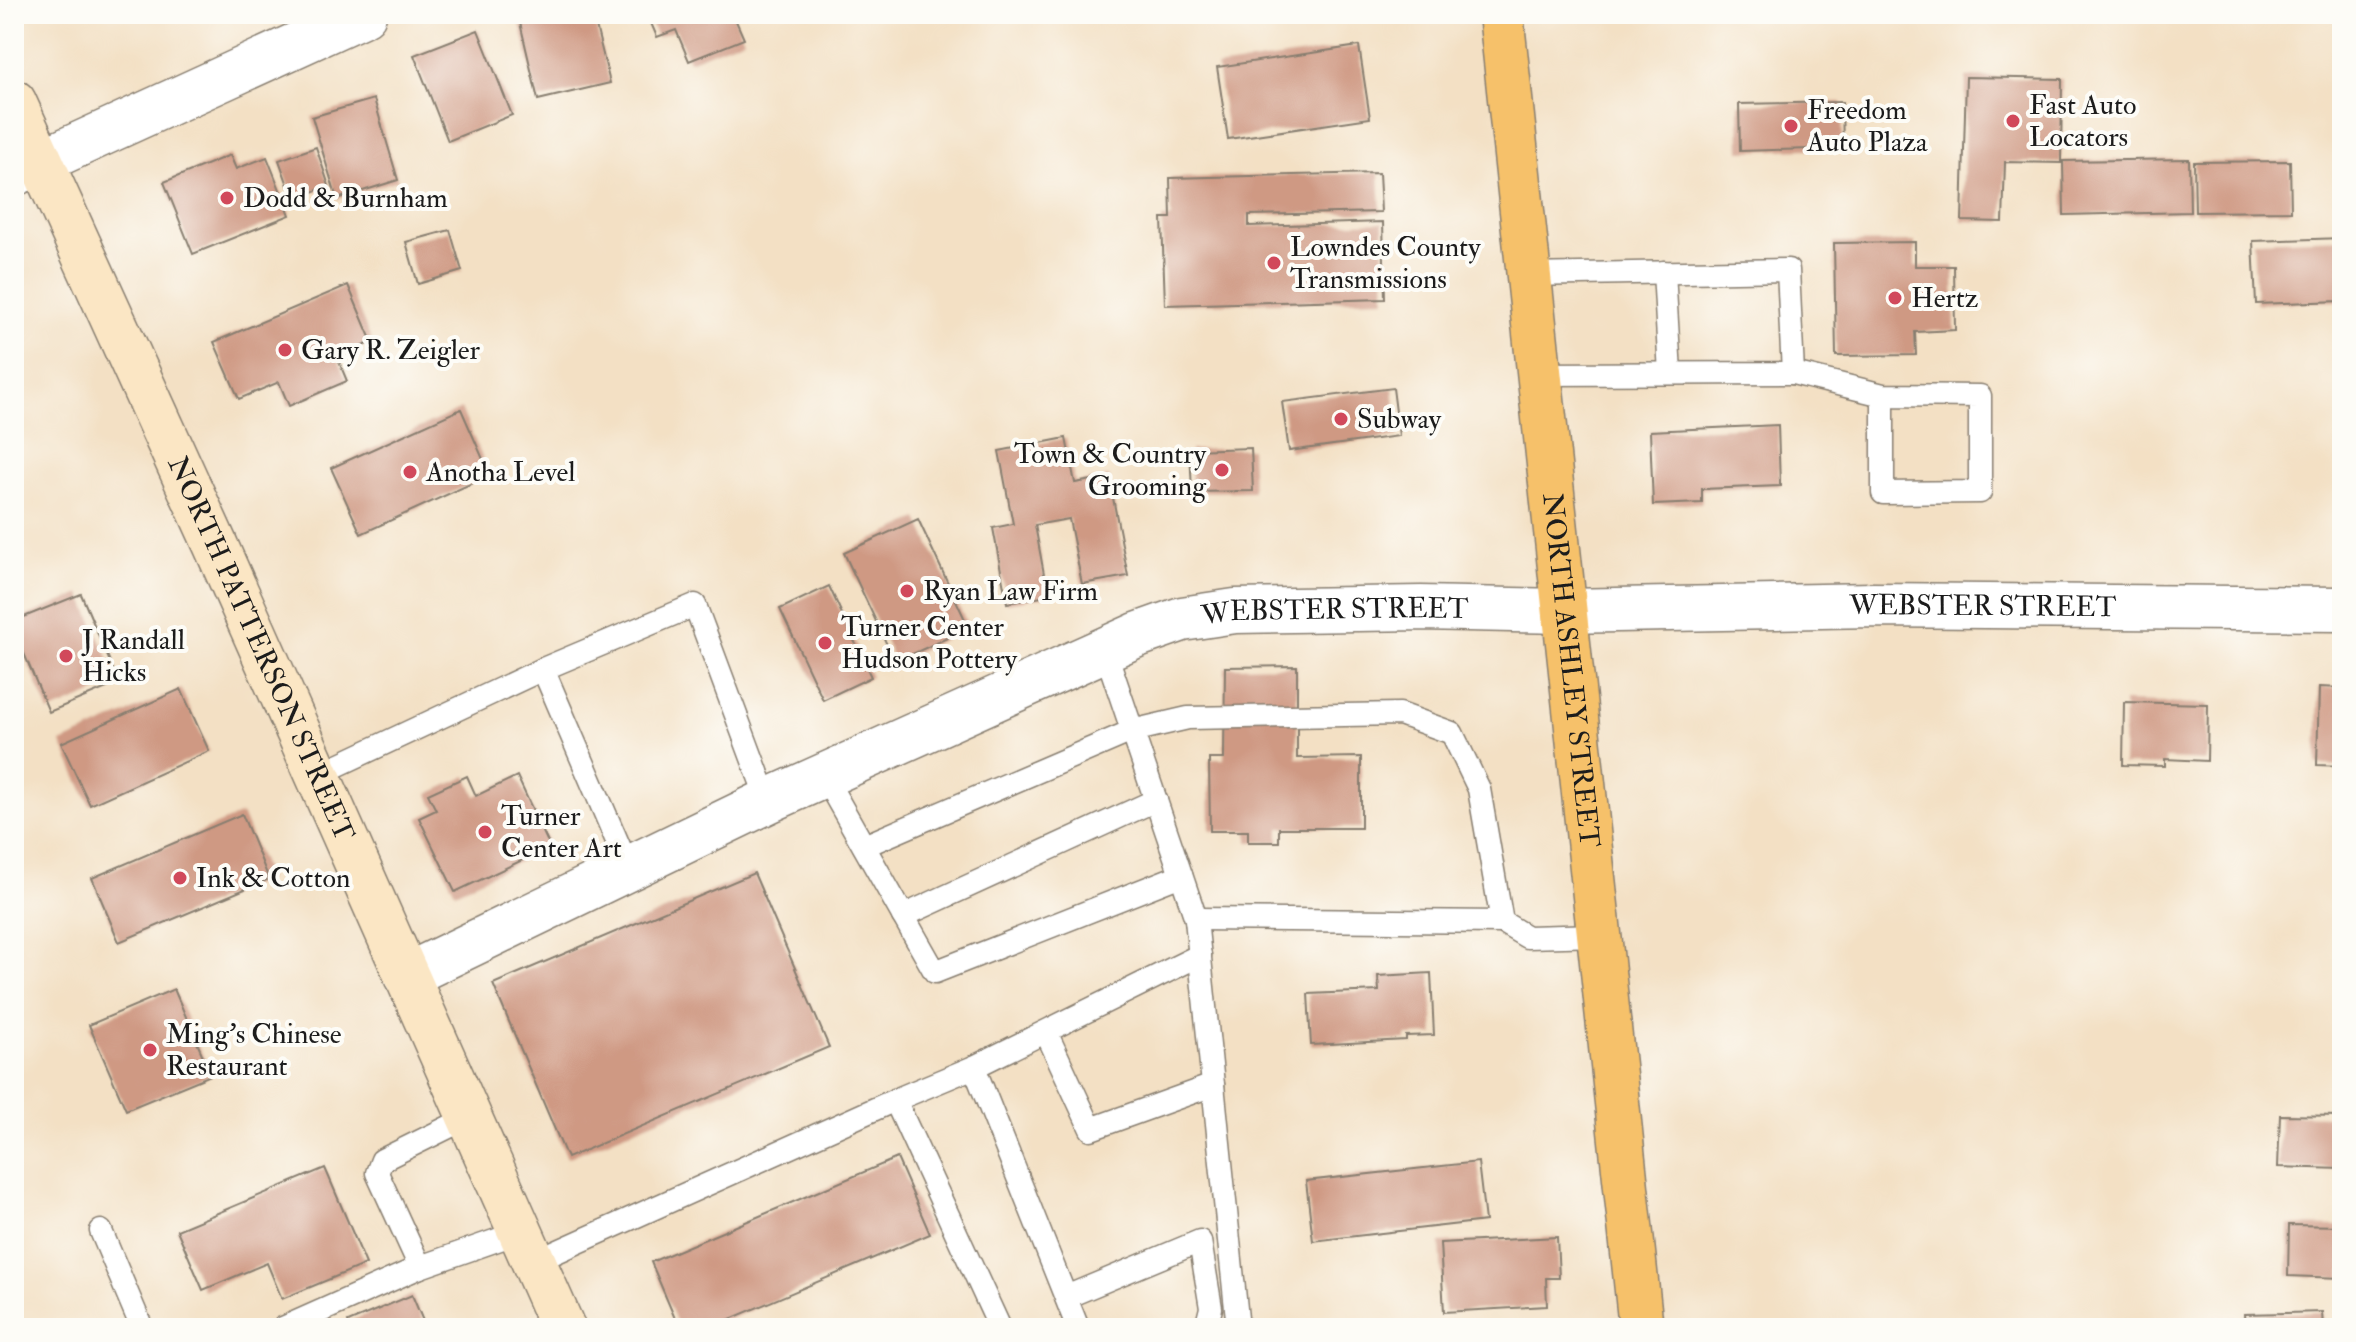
<svg xmlns="http://www.w3.org/2000/svg" width="2356" height="1342" font-family="'IM FELL Double Pica',serif">
<style>
.building{fill:#cf9983}
.lines{fill:none;stroke-linecap:round;stroke-linejoin:round}
.lane-casing{stroke:#887e70;stroke-width:25}
.street-casing{stroke:#887e70;stroke-width:47}
.secondary-casing{stroke:#887e70;stroke-width:47}
.primary-casing{stroke:#887e70;stroke-width:47}
.lane{stroke:#fff;stroke-width:22}
.street{stroke:#fff;stroke-width:44}
.secondary{stroke:#fbe6c4;stroke-width:44}
.primary{stroke:#f6c16b;stroke-width:44}
.poi-dot{fill:#d1495b;stroke:#fdfcf7;stroke-width:3}
.labels{text-anchor:middle;dominant-baseline:central;stroke-width:8;stroke-linejoin:round;paint-order:stroke}
.poi-label{font-size:28px;fill:#1c1c1c;stroke:#fdfcf7;text-anchor:start}
.street-label{font-size:28px;fill:#1c1c1c;stroke:#fdfcf7}
</style>
<rect width="100%" height="100%" fill="#fdfcf7"/>
<filter id="ink" filterUnits="userSpaceOnUse"><feTurbulence type="fractalNoise" baseFrequency=".0125" numOctaves="2"/><feDisplacementMap in="SourceGraphic" scale="16" xChannelSelector="R" yChannelSelector="G"/><feConvolveMatrix kernelMatrix="1 2 1 2 8 2 1 2 1" color-interpolation-filters="sRGB"/></filter>
<filter id="wash" filterUnits="userSpaceOnUse"><feTurbulence type="fractalNoise" baseFrequency=".006" numOctaves="4" result="noise"/><feDisplacementMap in="SourceGraphic" scale="32" xChannelSelector="R" yChannelSelector="G"/><feGaussianBlur stdDeviation="1.8" result="paint"/><feColorMatrix in="noise" values="0 0 0 0 0 0 0 0 0 0 0 0 0 0 0 0 0 1.4 0 .05"/><feComposite in="paint" operator="in"/></filter>
<g filter="url(#wash)">
<rect width="100%" height="100%" fill="#f3e0c4"/>
<g id="blocks">
<!-- building -->
<g class="building">
<path d="M 518,14 L 593,14 L 610,83 L 538,100 Z"/>
<path d="M 647,14 L 733,14 L 744,39 L 689,61 L 676,30 L 657,37 Z"/>
<path d="M 478,30 L 512,115 L 448,141 L 414,55 Z"/>
<path d="M 1359,46 L 1370,118 L 1228,139 L 1217,67 Z"/>
<path d="M 1966,77 L 2062,79 L 2061,163 L 2005,162 L 2003,222 L 1962,221 Z"/>
<path d="M 374,99 L 398,180 L 337,199 L 312,117 Z"/>
<path d="M 1842,102 L 1843,148 L 1740,151 L 1739,104 Z"/>
<path d="M 316,147 L 329,186 L 293,199 L 279,160 Z"/>
<path d="M 230,155 L 236,169 L 267,157 L 290,215 L 193,254 L 164,182 Z"/>
<path d="M 2189,159 L 2190,212 L 2064,215 L 2063,161 Z"/>
<path d="M 2290,161 L 2291,211 L 2195,212 L 2194,162 Z"/>
<path d="M 1379,173 L 1381,212 L 1249,215 L 1249,226 L 1383,222 L 1385,299 L 1165,305 L 1162,218 L 1171,218 L 1170,178 Z"/>
<path d="M 450,230 L 462,271 L 418,284 L 406,242 Z"/>
<path d="M 2342,238 L 2342,301 L 2256,304 L 2253,241 Z"/>
<path d="M 1915,242 L 1915,266 L 1954,266 L 1955,330 L 1915,332 L 1916,355 L 1836,356 L 1834,243 Z"/>
<path d="M 348,285 L 372,342 L 337,357 L 347,381 L 289,406 L 279,382 L 239,399 L 214,342 Z"/>
<path d="M 1393,388 L 1399,436 L 1289,451 L 1282,402 Z"/>
<path d="M 461,409 L 490,475 L 361,534 L 331,468 Z"/>
<path d="M 1778,425 L 1780,486 L 1702,489 L 1702,503 L 1653,505 L 1650,431 Z"/>
<path d="M 1066,438 L 1075,483 L 1109,477 L 1128,576 L 1082,584 L 1069,519 L 1035,525 L 1048,596 L 1007,603 L 993,528 L 1013,524 L 999,451 Z"/>
<path d="M 1251,448 L 1253,491 L 1192,492 L 1190,450 Z"/>
<path d="M 918,519 L 969,628 L 895,662 L 844,553 Z"/>
<path d="M 829,586 L 871,677 L 823,700 L 780,609 Z"/>
<path d="M 81,594 L 119,683 L 49,712 L 14,630 L 14,621 Z"/>
<path d="M 1297,666 L 1297,758 L 1361,757 L 1361,828 L 1279,828 L 1279,842 L 1248,842 L 1248,831 L 1210,831 L 1209,759 L 1224,759 L 1225,667 Z"/>
<path d="M 2319,687 L 2342,688 L 2342,766 L 2317,765 Z"/>
<path d="M 181,689 L 209,751 L 90,805 L 61,743 Z"/>
<path d="M 2124,702 L 2208,704 L 2207,761 L 2165,759 L 2165,766 L 2123,765 Z"/>
<path d="M 467,776 L 476,796 L 517,776 L 550,847 L 455,892 L 419,818 L 436,810 L 428,794 Z"/>
<path d="M 242,814 L 269,879 L 119,942 L 92,878 Z"/>
<path d="M 754,873 L 829,1047 L 567,1158 L 493,984 Z"/>
<path d="M 1431,973 L 1434,1035 L 1406,1036 L 1406,1040 L 1311,1045 L 1308,994 L 1379,991 L 1378,976 Z"/>
<path d="M 174,989 L 211,1075 L 126,1110 L 89,1025 Z"/>
<path d="M 2280,1115 L 2342,1116 L 2342,1169 L 2278,1167 Z"/>
<path d="M 897,1158 L 930,1234 L 709,1328 L 679,1328 L 651,1262 Z"/>
<path d="M 1478,1162 L 1485,1221 L 1313,1241 L 1306,1181 Z"/>
<path d="M 325,1168 L 366,1264 L 282,1299 L 267,1263 L 203,1290 L 177,1230 Z"/>
<path d="M 2289,1225 L 2342,1226 L 2342,1278 L 2288,1276 Z"/>
<path d="M 1557,1237 L 1559,1278 L 1546,1278 L 1547,1306 L 1444,1312 L 1440,1243 Z"/>
<path d="M 412,1295 L 426,1328 L 350,1328 L 348,1322 Z"/>
<path d="M 2322,1312 L 2323,1328 L 2245,1328 L 2244,1314 Z"/>
</g>
</g>
</g>
<g filter="url(#ink)">
<use href="#blocks" fill-opacity="0" stroke="#887e70" stroke-width="2"/>
<g class="lines">
<!-- lane casing -->
<g class="lane-casing">
<g id="lane">
<path d="M 1664,272 L 1670,373"/>
<path d="M 1528,275 L 1788,270 L 1793,373 L 1538,374"/>
<path d="M 1793,373 L 1883,395 L 1980,396 L 1980,492 L 1883,493 L 1883,395"/>
<path d="M 1105,650 L 1196,919 L 1238,1328"/>
<path d="M 317,775 L 543,669"/>
<path d="M 824,776 L 935,972 L 1181,875"/>
<path d="M 864,846 L 1132,731 L 1188,718 L 1400,714 L 1452,733 L 1479,789 L 1502,922"/>
<path d="M 629,869 L 543,669 L 695,605 L 768,801"/>
<path d="M 903,916 L 1156,800"/>
<path d="M 1196,919 L 1502,922 L 1527,937 L 1599,935"/>
<path d="M 1046,1032 L 1091,1129 L 1213,1085"/>
<path d="M 974,1067 L 1200,955"/>
<path d="M 895,1100 L 974,1067 L 1078,1328"/>
<path d="M 101,1231 L 142,1328"/>
<path d="M 534,1262 L 895,1100 L 1000,1328"/>
<path d="M 420,1267 L 377,1173 L 382,1160 L 469,1117"/>
<path d="M 1066,1297 L 1200,1241 L 1211,1308 L 1206,1328"/>
<path d="M 283,1328 L 420,1267 L 520,1232"/>
</g>
</g>
<!-- street casing -->
<g class="street-casing">
<g id="street">
<path d="M 14,174 L 364,14"/>
<path id="s1" d="M 406,976 L 768,801 L 1137,635 L 1182,619 L 1235,611 L 1421,608 L 1564,611 L 1873,605 L 2342,609"/>
</g>
</g>
<!-- secondary casing -->
<g class="secondary-casing">
<g id="secondary">
<path id="s2" d="M 14,102 L 215,544 L 563,1328"/>
</g>
</g>
<!-- primary casing -->
<g class="primary-casing">
<g id="primary">
<path id="s3" d="M 1501,14 L 1641,1328"/>
</g>
</g>
<!-- lane -->
<use href="#lane" class="lane"/>
<!-- street -->
<use href="#street" class="street"/>
<!-- secondary -->
<use href="#secondary" class="secondary"/>
<!-- primary -->
<use href="#primary" class="primary"/>
</g>
</g>
<!-- markers -->
<g class="poi-dot">
<circle cx="2013" cy="121" r="8"/>
<circle cx="1791" cy="126" r="8"/>
<circle cx="227" cy="198" r="8"/>
<circle cx="1274" cy="263" r="8"/>
<circle cx="1895" cy="298" r="8"/>
<circle cx="285" cy="350" r="8"/>
<circle cx="1341" cy="419" r="8"/>
<circle cx="1222" cy="470" r="8"/>
<circle cx="410" cy="472" r="8"/>
<circle cx="907" cy="591" r="8"/>
<circle cx="825" cy="643" r="8"/>
<circle cx="66" cy="656" r="8"/>
<circle cx="485" cy="832" r="8"/>
<circle cx="180" cy="878" r="8"/>
<circle cx="150" cy="1050" r="8"/>
</g>
<g class="labels">
<!-- poi labels -->
<g class="poi-label">
<text x="2029" y="105">Fast Auto<tspan x="2029" dy="32">Locators</tspan></text>
<text x="1807" y="110">Freedom<tspan x="1807" dy="32">Auto Plaza</tspan></text>
<text x="243" y="198">Dodd &amp; Burnham</text>
<text x="1290" y="247">Lowndes County<tspan x="1290" dy="32">Transmissions</tspan></text>
<text x="1911" y="298">Hertz</text>
<text x="301" y="350">Gary R. Zeigler</text>
<text x="1357" y="419">Subway</text>
<text x="1206" y="454" text-anchor="end">Town &amp; Country<tspan x="1206" dy="32">Grooming</tspan></text>
<text x="426" y="472">Anotha Level</text>
<text x="923" y="591">Ryan Law Firm</text>
<text x="841" y="627">Turner Center<tspan x="841" dy="32">Hudson Pottery</tspan></text>
<text x="82" y="640">J Randall<tspan x="82" dy="32">Hicks</tspan></text>
<text x="501" y="816">Turner<tspan x="501" dy="32">Center Art</tspan></text>
<text x="196" y="878">Ink &amp; Cotton</text>
<text x="166" y="1034">Ming's Chinese<tspan x="166" dy="32">Restaurant</tspan></text>
</g>
<!-- street labels -->
<g class="street-label">
<text stroke="none"><textPath href="#s1" startOffset="1656">WEBSTER STREET</textPath></text>
<text stroke="none"><textPath href="#s1" startOffset="1008">WEBSTER STREET</textPath></text>
<text stroke="none"><textPath href="#s2" startOffset="600">NORTH PATTERSON STREET</textPath></text>
<text stroke="none"><textPath href="#s3" startOffset="660">NORTH ASHLEY STREET</textPath></text>
</g>
</g>
<!-- margin -->
<rect width="2356" height="1342" fill="none" stroke="#fdfcf7" stroke-width="48"/>
</svg>
